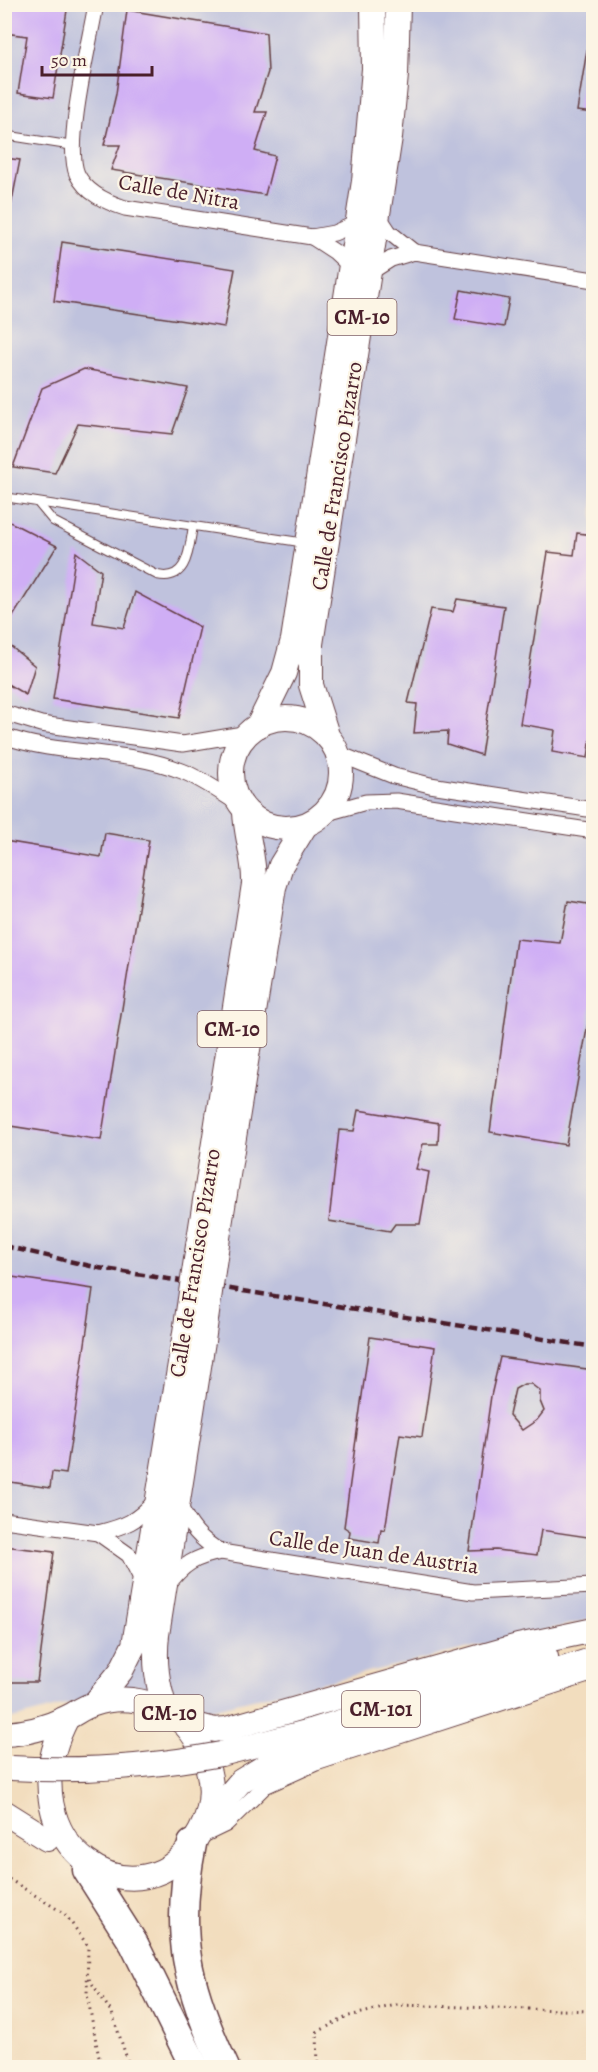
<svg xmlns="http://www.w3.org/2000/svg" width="598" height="2072" font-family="Alegreya,serif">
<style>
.industrial{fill:#bfc2dd}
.building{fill:#cfaef5;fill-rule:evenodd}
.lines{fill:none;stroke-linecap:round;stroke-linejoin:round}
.service-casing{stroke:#633c41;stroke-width:10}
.minor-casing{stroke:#633c41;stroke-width:17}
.primary-casing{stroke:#633c41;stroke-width:26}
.motorway-casing{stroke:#633c41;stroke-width:31}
.path{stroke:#633c41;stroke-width:3;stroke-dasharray:1.5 4.5;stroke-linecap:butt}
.service{stroke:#fff;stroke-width:8}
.minor{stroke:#fff;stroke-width:15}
.primary{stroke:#fff;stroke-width:24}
.motorway{stroke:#fff;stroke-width:28}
.rail{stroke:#4a1f2b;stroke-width:4.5;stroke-dasharray:9 4.5;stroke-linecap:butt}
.primary-bridge-casing{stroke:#633c41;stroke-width:26;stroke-linecap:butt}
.primary-bridge{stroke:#fff;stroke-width:24}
.labels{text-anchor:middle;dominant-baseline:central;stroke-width:4.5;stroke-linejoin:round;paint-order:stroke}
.shield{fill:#fcf5e5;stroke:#7f5f63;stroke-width:1.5}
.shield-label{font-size:21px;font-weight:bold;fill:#4a1f2b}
.street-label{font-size:22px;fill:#4a1f2b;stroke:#fcf5e5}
</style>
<rect width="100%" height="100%" fill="#fcf5e5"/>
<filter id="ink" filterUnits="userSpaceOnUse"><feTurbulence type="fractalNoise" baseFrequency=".0167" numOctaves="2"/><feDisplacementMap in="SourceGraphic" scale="12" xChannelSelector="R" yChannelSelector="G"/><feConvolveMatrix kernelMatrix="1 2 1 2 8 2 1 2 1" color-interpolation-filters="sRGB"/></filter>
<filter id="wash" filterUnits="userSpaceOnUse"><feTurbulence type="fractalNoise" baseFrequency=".008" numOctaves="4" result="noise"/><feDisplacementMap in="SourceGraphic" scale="24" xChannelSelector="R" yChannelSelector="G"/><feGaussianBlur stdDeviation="1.35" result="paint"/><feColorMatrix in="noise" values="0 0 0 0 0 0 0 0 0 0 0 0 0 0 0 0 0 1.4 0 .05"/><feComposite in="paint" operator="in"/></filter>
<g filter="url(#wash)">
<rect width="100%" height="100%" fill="#f2ddbe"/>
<!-- industrial -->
<path class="industrial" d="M 5,5 L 593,5 L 593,1619 L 198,1712 L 139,1685 L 5,1721 Z"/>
<g id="blocks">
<!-- building -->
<g class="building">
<path d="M 4,4 L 68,4 L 53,98 L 18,93 L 27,36 L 4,33 Z"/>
<path d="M 127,10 L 266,33 L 268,72 L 255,112 L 267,112 L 255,151 L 275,156 L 265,195 L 111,170 L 120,145 L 104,145 L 116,94 Z"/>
<path d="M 587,50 L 594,50 L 594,113 L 577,111 Z"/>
<path d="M 4,158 L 20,160 L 10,211 L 4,211 Z"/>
<path d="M 62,242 L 235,269 L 224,327 L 54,301 Z"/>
<path d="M 461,290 L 509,299 L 504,327 L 455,319 Z"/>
<path d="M 84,369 L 188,388 L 172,434 L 78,424 L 55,473 L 13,467 L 42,388 Z"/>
<path d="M 4,519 L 57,546 L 4,631 Z"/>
<path d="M 577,533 L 594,535 L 594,737 L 591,736 L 588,758 L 552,752 L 555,730 L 520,724 L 548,552 L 574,555 Z"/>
<path d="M 76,552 L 101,571 L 93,623 L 124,628 L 135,592 L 200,627 L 179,718 L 53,699 Z"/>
<path d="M 457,599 L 504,606 L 481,755 L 447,744 L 448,731 L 414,733 L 417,704 L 408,703 L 431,609 L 453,612 Z"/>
<path d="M 4,641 L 35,666 L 26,695 L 4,682 Z"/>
<path d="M 105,833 L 149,840 L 101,1140 L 4,1125 L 4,841 L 101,857 Z"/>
<path d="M 568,901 L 594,905 L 594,990 L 566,1145 L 490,1132 L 516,939 L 560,943 Z"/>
<path d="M 358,1110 L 439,1123 L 438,1144 L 423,1144 L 416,1169 L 429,1172 L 420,1224 L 395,1224 L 390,1231 L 329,1221 L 339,1130 L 354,1131 Z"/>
<path d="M 12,1277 L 93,1289 L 66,1474 L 52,1472 L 50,1488 L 4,1481 L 4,1331 Z"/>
<path d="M 370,1337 L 435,1347 L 422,1437 L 400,1434 L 385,1530 L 381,1529 L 379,1543 L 349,1538 L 350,1531 L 344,1527 Z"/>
<path d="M 500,1357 L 594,1370 L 594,1538 L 541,1530 L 537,1555 L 496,1550 L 469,1551 L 491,1396 ZM 524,1384 L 531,1384 L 540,1391 L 540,1401 L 544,1411 L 537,1420 L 522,1430 L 509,1415 L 515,1389 Z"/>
<path d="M 4,1546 L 54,1552 L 37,1682 L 4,1682 Z"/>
</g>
</g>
</g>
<g filter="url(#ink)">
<use href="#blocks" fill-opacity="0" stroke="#633c41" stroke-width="1.5"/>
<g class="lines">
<!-- service casing -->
<g class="service-casing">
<g id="service">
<path d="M 4,135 L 74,146"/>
<path d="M 4,497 L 306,543"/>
<path d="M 38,503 L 53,521 L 157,575 C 188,582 189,549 193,526"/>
</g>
</g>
<!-- minor casing -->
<g class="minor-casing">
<g id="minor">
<path d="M 96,4 C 90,41 64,143 77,174 C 86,193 106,202 125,208 L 312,237 L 334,233 L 357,223"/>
<path d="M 379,217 L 389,232 L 414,252"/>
<path d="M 312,237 L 335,252 L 350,266"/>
<path d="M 369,273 L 391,259 L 414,252 L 594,280"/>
<path d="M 4,713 L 41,724 L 183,744 L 249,733"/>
<path d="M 4,736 C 61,757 126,748 182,771 C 202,779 220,792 239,804"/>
<path d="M 339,754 L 394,776 L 430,785 L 594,810"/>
<path d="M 323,814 L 366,802 L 396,801 L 594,831"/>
<path d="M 4,1520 L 98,1533"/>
<path d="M 221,1552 L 473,1592 L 594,1586"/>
<path d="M 143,1582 L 129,1555 L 98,1533 C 126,1526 136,1522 156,1500"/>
<path d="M 167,1586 C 183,1564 195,1557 221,1552 C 200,1540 189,1526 179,1504"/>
<path d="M 197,1838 L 226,1824 L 265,1786 L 316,1763 L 594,1673"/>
</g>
</g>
<!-- primary casing -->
<g class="primary-casing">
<g id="primary">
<circle cx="286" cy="773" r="55"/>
<path d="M 258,726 L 284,673 L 293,640 L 364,181 L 374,69 L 373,4"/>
<path d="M 326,732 L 311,685 L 311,644 L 390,137 L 396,75 L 398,4"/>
<path d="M 198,1246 L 254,884 C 255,859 246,837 245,812"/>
<path d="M 216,1250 L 274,887 L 281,865 L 305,826"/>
<path d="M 95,1703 L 121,1671 L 134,1645 L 184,1339"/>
<path d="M 166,1711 C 157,1684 154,1662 157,1635 L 203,1341"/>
<path d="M 181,1721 L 215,1730 L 226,1729 L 518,1646 L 594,1630"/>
<path d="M 4,1734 C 26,1733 46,1728 66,1718 C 75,1714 83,1707 94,1704 C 132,1691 181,1707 199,1745 C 213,1773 216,1803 200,1832 C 143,1937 0,1845 67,1718"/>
<path d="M 221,1754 L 311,1731 L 546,1657"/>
<path d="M 4,1812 L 47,1839"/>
<path d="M 208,1819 L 241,1781 L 269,1764 L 594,1659"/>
</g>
</g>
<!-- motorway casing -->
<g class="motorway-casing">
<g id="motorway">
<path d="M 192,1844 C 174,1934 186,1985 225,2068"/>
<path d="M 87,1870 L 134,1944 L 195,2068"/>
</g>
</g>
<!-- path -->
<g class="path">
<path d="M 4,1876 L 65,1914 L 88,1946 L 87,1994 L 101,2068"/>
<path d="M 89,1979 L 112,2013 L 130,2068"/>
<path d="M 318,2068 L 317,2032 L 349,2016 L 396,2005 L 594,2011"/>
</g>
<!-- service -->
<use href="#service" class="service"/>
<!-- minor -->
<use href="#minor" class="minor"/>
<!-- primary -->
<use href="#primary" class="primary"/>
<!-- motorway -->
<use href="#motorway" class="motorway"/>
<!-- rail -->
<path class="rail" d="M 4,1246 L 99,1268 L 594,1347"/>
<!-- primary-bridge casing -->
<g class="primary-bridge-casing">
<g id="primary-bridge">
<path d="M 184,1339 L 198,1246"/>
<path d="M 203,1341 L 216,1250"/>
<path d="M 11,1768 C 82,1772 151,1767 221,1754"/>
</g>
</g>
<!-- primary-bridge -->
<use href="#primary-bridge" class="primary-bridge"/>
</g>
</g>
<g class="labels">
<!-- shield labels -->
<g class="shield">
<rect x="327.5" y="299" width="69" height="36" rx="4.5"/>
<rect x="197.5" y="1011" width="69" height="36" rx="4.5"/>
<rect x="342" y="1691" width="78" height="36" rx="4.5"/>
<rect x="134.5" y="1695" width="69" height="36" rx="4.5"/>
</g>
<g class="shield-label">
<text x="362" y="317">CM-10</text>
<text x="232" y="1029">CM-10</text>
<text x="381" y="1709">CM-101</text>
<text x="169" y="1713">CM-10</text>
</g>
<!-- street labels -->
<g class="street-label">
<text transform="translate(179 192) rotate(10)">Calle de Nitra</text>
<text transform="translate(337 476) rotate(-81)">Calle de Francisco Pizarro</text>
<text transform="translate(195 1263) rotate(-81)">Calle de Francisco Pizarro</text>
<text transform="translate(374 1552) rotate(8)">Calle de Juan de Austria</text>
</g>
</g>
<!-- margin -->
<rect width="598" height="2072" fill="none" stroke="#fcf5e5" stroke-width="24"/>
<!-- scale -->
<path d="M42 66v9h110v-9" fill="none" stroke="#4a1f2b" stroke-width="3"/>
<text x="51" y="66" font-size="18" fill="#4a1f2b" stroke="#fcf5e5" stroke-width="4.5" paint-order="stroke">50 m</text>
</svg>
